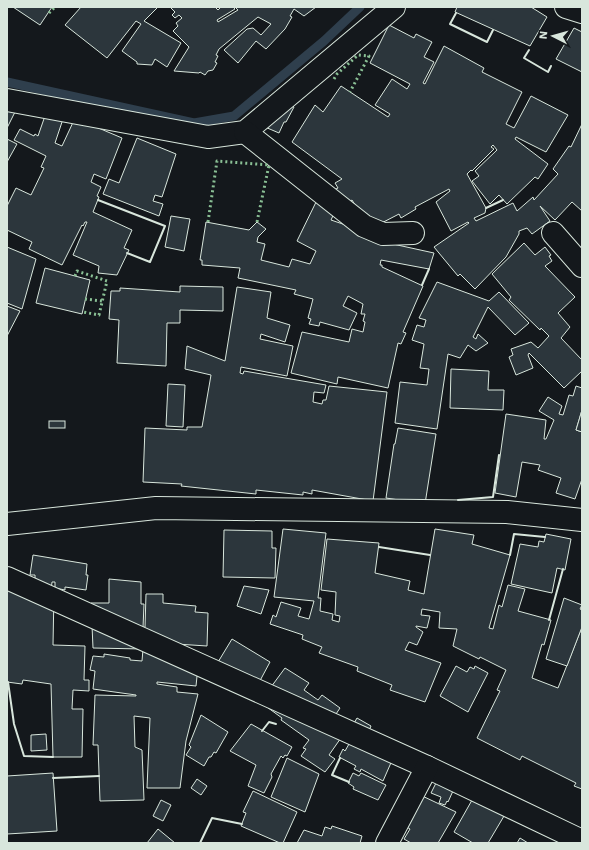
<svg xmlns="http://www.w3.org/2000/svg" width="589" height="850" font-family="'Work Sans',sans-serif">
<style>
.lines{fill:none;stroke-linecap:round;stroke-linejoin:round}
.stream{stroke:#2f3f4d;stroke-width:9}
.building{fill:#2c363c;stroke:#d8e6dc}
.minor-casing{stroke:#d8e6dc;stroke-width:24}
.minor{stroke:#14181c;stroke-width:22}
.hedge{stroke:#8ac095;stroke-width:3;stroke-dasharray:2 3;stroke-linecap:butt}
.wall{stroke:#d8e6dc;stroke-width:2}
</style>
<rect width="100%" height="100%" fill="#14181c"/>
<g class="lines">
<!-- stream -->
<path class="stream" d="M 7,82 L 194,123 L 234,116 L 324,41 L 360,7"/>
</g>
<!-- building -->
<g class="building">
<path d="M 13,7 L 52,7 L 40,25 Z"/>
<path d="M 81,7 L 156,7 L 157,8 L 144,21 L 181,43 L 167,67 L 155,59 L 152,65 L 137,64 L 137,62 L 122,51 L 141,24 L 136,21 L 107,58 L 65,25 Z"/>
<path d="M 170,7 L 215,7 L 218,10 L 221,7 L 233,7 L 235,9 L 217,20 L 218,22 L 238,10 L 235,7 L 316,7 L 304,16 L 294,9 L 290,16 L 292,17 L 285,29 L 266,49 L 256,41 L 238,63 L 224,50 L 247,29 L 253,28 L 261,35 L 271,24 L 258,17 L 219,49 L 216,55 L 218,56 L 215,62 L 217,63 L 213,70 L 208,71 L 205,75 L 200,72 L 199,73 L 174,71 L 189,47 L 173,31 L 178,26 L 176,23 L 182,18 L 179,15 L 175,18 L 172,15 L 175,12 Z"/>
<path d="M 457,7 L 531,7 L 547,17 L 530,46 L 455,12 Z"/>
<path d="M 389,25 L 414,38 L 416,34 L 432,42 L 424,57 L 434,62 L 423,83 L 425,84 L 444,46 L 484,68 L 482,72 L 522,92 L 506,124 L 514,128 L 531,96 L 568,115 L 546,152 L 516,137 L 515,139 L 548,164 L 538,179 L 535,177 L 507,204 L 499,195 L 490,204 L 472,181 L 479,176 L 475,171 L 497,150 L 493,145 L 491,147 L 494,149 L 472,171 L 471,170 L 467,174 L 486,208 L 485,213 L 474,218 L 476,221 L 513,203 L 517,211 L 533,197 L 534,200 L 558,174 L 553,169 L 569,146 L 571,147 L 582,124 L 582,211 L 572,202 L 555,220 L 540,206 L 550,221 L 532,234 L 527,228 L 519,231 L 519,234 L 506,257 L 475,289 L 460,274 L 458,276 L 434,247 L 469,223 L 468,222 L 451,231 L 436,202 L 450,191 L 449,189 L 415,207 L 416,209 L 401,218 L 399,214 L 370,229 L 352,200 L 349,202 L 334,190 L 338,188 L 335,183 L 342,179 L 292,142 L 315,105 L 323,112 L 341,86 L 388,117 L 390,114 L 375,105 L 392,79 L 407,89 L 410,84 L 370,63 Z"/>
<path d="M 574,28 L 582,32 L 582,72 L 556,59 Z"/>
<path d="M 281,96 L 294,107 L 286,122 L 284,122 L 279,133 L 265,127 Z"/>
<path d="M 7,98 L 19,104 L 7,128 Z"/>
<path d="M 46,113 L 63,119 L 55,143 L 62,146 L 75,118 L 122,138 L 106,179 L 94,174 L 91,182 L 101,187 L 97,196 L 99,197 L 93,212 L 132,230 L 124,248 L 129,250 L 117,275 L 98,273 L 99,266 L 73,255 L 87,222 L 85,222 L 83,226 L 82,225 L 62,265 L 29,249 L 32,242 L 7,230 L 7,206 L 16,188 L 31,195 L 44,168 L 41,167 L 46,156 L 14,140 L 20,129 L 34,136 L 35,134 L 38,136 Z"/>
<path d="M 137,138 L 176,154 L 162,197 L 155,195 L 153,201 L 163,204 L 159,216 L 103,194 L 109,179 L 119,183 Z"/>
<path d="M 7,139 L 17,144 L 7,162 Z"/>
<path d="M 318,198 L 337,207 L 331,220 L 372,234 L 370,239 L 434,253 L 429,269 L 381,260 L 380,265 L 382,265 L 382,267 L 423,286 L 403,332 L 406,333 L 401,344 L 398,343 L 388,388 L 338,377 L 337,384 L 291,373 L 302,332 L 349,342 L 352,329 L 363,332 L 365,322 L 363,321 L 365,314 L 361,314 L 363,304 L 348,296 L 343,306 L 357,313 L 349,330 L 320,322 L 319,326 L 309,324 L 311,319 L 308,318 L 313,299 L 294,294 L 296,290 L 238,278 L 240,268 L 202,265 L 202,260 L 200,260 L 206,222 L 249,230 L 257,222 L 266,229 L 258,237 L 257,242 L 265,244 L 261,260 L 289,267 L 292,259 L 310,264 L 316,251 L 297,241 Z"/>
<path d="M 171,216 L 190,219 L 184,251 L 165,247 Z"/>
<path d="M 524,243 L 535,255 L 545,247 L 551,255 L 549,256 L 552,261 L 545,266 L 575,297 L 558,313 L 570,327 L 561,338 L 582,360 L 582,371 L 564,388 L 529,353 L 528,355 L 533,368 L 516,375 L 509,357 L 513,355 L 511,349 L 531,342 L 538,348 L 549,336 L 541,328 L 540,330 L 509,300 L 511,297 L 492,274 Z"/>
<path d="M 7,247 L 36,259 L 22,309 L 7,303 Z"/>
<path d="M 45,268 L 90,280 L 82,314 L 36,303 Z"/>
<path d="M 437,282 L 489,301 L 499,292 L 529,323 L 515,335 L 488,307 L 473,337 L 476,339 L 478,334 L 488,343 L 476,351 L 468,345 L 460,358 L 448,354 L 437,429 L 395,423 L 400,382 L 427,385 L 429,369 L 420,368 L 424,344 L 412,340 L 417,325 L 424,327 L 426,320 L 419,318 Z"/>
<path d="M 180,286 L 223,287 L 223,311 L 180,310 L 180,323 L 167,323 L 166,366 L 117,363 L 119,320 L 109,319 L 111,291 L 120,291 L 120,288 L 180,292 Z"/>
<path d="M 237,287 L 271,292 L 267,318 L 290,325 L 285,342 L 261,334 L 260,339 L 293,346 L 287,376 L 241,367 L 240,373 L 243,374 L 244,371 L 326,385 L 324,393 L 314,392 L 313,402 L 322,404 L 323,400 L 326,400 L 329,386 L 387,392 L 373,501 L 312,490 L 312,494 L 303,492 L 303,495 L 256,490 L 256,494 L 181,486 L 182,484 L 143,482 L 145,428 L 187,430 L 187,427 L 202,427 L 211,375 L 185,369 L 187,346 L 225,361 Z"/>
<path d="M 7,306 L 20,311 L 7,336 Z"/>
<path d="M 451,369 L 489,371 L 488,390 L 504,390 L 503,410 L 450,408 Z"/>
<path d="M 168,384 L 185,385 L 183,427 L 166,426 Z"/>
<path d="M 576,386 L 582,388 L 582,410 L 576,430 L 582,432 L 582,479 L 575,499 L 556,493 L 561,478 L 538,470 L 540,465 L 522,462 L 516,497 L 495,493 L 506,414 L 546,420 L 544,439 L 546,439 L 554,420 L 539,411 L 548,397 L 562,406 L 559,414 L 563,415 L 569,395 L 573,396 Z"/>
<path d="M 582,410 L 582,432 L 576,430 Z"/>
<rect x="49" y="421" width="16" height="7"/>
<path d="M 398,428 L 436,434 L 425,504 L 386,498 L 394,444 L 395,444 Z"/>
<path d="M 283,529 L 326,533 L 318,598 L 321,598 L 320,611 L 333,614 L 332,620 L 339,622 L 340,616 L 335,615 L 336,592 L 321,590 L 327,539 L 379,543 L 375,573 L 410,581 L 408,590 L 424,594 L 435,529 L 474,535 L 472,544 L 510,555 L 489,628 L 493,629 L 499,605 L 502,607 L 508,585 L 525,589 L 518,611 L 551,620 L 544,645 L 542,644 L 532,678 L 558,688 L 582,627 L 582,789 L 574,786 L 576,783 L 522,756 L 520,760 L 477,738 L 500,691 L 497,690 L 506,670 L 480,657 L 479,659 L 453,646 L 457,629 L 439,628 L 440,612 L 422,609 L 421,615 L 430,616 L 427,628 L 416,626 L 416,627 L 423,632 L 417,645 L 409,642 L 405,650 L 441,663 L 425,702 L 390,690 L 392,685 L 357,671 L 358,667 L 319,653 L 322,647 L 302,639 L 303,635 L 270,624 L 273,615 L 276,617 L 281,602 L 301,608 L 298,616 L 309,619 L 314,601 L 274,597 Z"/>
<path d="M 224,530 L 272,531 L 272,548 L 276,548 L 275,578 L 223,577 Z"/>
<path d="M 546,534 L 571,539 L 565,570 L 557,568 L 552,593 L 511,584 L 520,544 L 538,547 L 539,541 L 544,542 Z"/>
<path d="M 33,555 L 87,564 L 86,575 L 88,575 L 86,590 L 65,587 L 65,590 L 55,588 L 55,582 L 52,582 L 51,591 L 54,592 L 53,645 L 85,646 L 84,680 L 89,680 L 89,691 L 73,690 L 72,709 L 83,709 L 82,757 L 53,757 L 51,684 L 23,680 L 22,684 L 7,682 L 7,590 L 35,590 L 35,575 L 30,575 Z"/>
<path d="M 109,579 L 141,582 L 141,604 L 144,604 L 143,628 L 145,627 L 146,594 L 163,594 L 163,603 L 196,606 L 195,612 L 208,613 L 207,646 L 161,643 L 199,657 L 196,686 L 157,682 L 157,684 L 177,687 L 177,692 L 198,694 L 186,741 L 180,788 L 147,788 L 150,718 L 134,716 L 135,747 L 142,750 L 144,800 L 100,801 L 98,745 L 93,745 L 95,695 L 136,696 L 136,695 L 93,689 L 95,671 L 90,670 L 93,656 L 104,657 L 104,654 L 130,658 L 130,660 L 142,661 L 143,649 L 93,648 L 91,603 L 109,603 Z"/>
<path d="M 244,586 L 269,590 L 261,614 L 237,606 Z"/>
<path d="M 564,598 L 582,605 L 580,609 L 582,610 L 582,627 L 567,666 L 546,659 Z"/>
<path d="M 232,639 L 270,662 L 255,690 L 215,667 Z"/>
<path d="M 456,666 L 467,672 L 470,667 L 474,669 L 475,666 L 488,673 L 468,712 L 440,696 Z"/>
<path d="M 285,668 L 309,683 L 304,690 L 318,700 L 322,695 L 340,708 L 336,714 L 350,725 L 329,755 L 335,759 L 325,772 L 301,756 L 306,749 L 303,748 L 309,740 L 281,720 L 282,718 L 260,702 Z"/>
<path d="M 201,715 L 228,732 L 216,753 L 214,752 L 211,757 L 209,757 L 204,766 L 186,755 L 191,747 L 189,745 Z"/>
<path d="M 357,718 L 371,726 L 368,733 L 397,749 L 383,781 L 361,769 L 360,772 L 354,769 L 356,766 L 339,757 L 343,749 L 345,751 L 349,744 L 344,741 Z"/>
<path d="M 251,724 L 292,747 L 287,756 L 285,755 L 283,758 L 281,756 L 271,774 L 272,777 L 264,793 L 248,786 L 256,765 L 230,751 Z"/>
<path d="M 46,734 L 47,750 L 31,751 L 31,735 Z"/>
<path d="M 287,758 L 319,774 L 305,812 L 271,797 Z"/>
<path d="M 53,773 L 57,831 L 7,834 L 7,776 Z"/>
<path d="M 353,773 L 359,776 L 361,773 L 386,785 L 378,800 L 353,789 L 354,787 L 348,783 Z"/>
<path d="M 197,779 L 207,786 L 201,795 L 191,788 Z"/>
<path d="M 437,781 L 457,782 L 448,802 L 447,801 L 445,805 L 439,803 L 441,797 L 431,793 Z"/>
<path d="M 253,791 L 297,812 L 283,843 L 280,843 L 241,826 L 246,813 L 243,812 Z"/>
<path d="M 416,793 L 456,812 L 438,843 L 411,843 L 404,839 L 410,829 L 399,822 Z"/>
<path d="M 476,793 L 507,811 L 488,843 L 473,843 L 454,832 Z"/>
<path d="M 161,800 L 171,805 L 163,821 L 153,816 Z"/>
<path d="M 332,826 L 362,836 L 360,843 L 297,843 L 304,830 L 322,836 L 325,827 L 331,829 Z"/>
<path d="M 158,829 L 175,843 L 147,843 Z"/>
<path d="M 520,838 L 528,843 L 517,843 Z"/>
</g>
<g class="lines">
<!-- minor casing -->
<g class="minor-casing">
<g id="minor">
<path d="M 566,7 L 582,12"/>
<path d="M 7,100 L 208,137 L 245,132 L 394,7"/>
<path d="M 245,132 L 364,226 L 383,234 L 413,233"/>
<path d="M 553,233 L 582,266"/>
<path d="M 7,524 L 156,508 L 507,512 L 582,520"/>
<path d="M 7,578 L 427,767 L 582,841"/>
<path d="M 387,843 L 427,767"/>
</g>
</g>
<!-- minor -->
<use href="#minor" class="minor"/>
<!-- hedge -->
<g class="hedge">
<path d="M 49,13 L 55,7"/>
<path d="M 334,79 L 337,74 L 358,55 L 369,56 L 350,92"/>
<path d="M 208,222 L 217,161 L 269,165 L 257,222"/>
<path d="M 75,276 L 77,271 L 107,281 L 99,315 L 83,312"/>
<path d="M 85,299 L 102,301"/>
</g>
<!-- wall -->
<g class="wall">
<path d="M 456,13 L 450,24 L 487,42 L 493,30"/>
<path d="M 529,50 L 524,58 L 548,72 L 551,66"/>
<path d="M 98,200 L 165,226 L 150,262 L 127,253"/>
<path d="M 486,208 L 503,200"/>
<path d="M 422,285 L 429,269"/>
<path d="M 458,500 L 493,497 L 499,455"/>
<path d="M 379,547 L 430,555"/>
<path d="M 510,555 L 514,534 L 545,537"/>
<path d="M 549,620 L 563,569"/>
<path d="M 8,682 L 14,724 L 24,756 L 53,757"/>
<path d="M 262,731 L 269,722 L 276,724"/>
<path d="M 340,758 L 332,775 L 349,782"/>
<path d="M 53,778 L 99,776"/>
<path d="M 200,843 L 212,818 L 242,824"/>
</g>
</g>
<!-- border -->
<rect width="589" height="850" fill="none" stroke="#d8e6dc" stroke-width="16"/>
<!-- north arrow -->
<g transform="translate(553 36) rotate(276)" stroke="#14181c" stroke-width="3" paint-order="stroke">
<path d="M0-3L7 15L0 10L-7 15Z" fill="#d8e6dc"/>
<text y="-6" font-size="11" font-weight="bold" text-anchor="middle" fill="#d8e6dc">N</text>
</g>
</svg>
